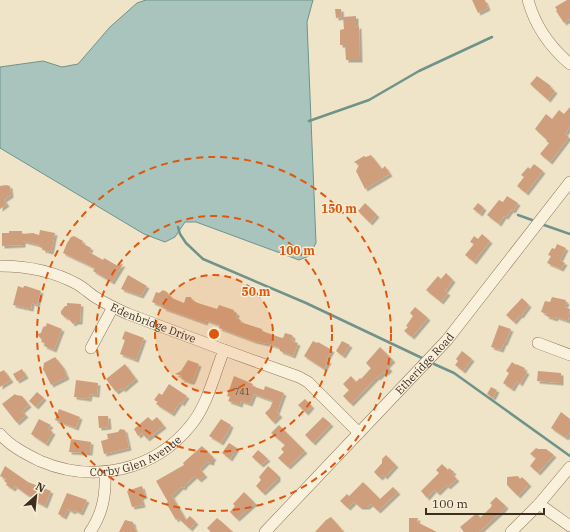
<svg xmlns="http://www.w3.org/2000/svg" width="570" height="532" font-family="'IBM Plex Serif',serif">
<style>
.water{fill:#a9c4bc;stroke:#6f938a}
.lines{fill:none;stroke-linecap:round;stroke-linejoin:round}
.stream{stroke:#6f938a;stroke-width:2.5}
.building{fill:#cf9f7d;filter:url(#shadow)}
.minor-casing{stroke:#8d765c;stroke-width:12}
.minor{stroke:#faf1dc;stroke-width:11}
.ring{fill:none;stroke:#df570d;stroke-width:2;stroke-dasharray:7 5}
.labels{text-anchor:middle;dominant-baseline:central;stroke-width:3;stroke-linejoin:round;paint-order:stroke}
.number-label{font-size:9px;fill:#624a37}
.street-label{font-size:11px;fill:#3d2e20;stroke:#f7eed8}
.centre{fill:#df570d;stroke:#f7eed8;stroke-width:2}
.ring-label{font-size:12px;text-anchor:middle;font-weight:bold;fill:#df570d;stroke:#f7eed8;stroke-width:3;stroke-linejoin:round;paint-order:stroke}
</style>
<defs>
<filter id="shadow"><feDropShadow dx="2.5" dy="2.5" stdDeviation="0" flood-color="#0004"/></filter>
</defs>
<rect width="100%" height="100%" fill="#f0e4c8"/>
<!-- water -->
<path class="water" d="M 146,0 L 313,0 L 307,22 L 316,243 L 309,256 L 299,260 L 196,222 L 185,222 L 175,237 L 165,242 L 144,234 L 0,148 L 0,67 L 43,61 L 62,67 L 78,64 L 110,27 L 137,3 Z"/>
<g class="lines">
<!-- stream -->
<g class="stream">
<path d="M 309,121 L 369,100 L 419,71 L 492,37"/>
<path d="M 518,215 L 532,220"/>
<path d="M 544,225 L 570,234"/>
<path d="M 178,227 L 180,234 L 186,243 L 203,259 L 306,303 L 422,358"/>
<path d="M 434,364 L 454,373 L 570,456"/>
</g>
</g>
<!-- building -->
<g class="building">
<path d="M 472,0 L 485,0 L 488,8 L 478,13 Z"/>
<path d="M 567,0 L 570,0 L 570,19 L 564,23 L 556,11 L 557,10 L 555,7 Z"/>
<path d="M 335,9 L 341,9 L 342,17 L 336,18 Z"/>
<path d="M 356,16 L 356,27 L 359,26 L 360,60 L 346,60 L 345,45 L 340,45 L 340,30 L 344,29 L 343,17 Z"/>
<path d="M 537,76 L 551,86 L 550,87 L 555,91 L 548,100 L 530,84 Z"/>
<path d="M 570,107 L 570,127 L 565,134 L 569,137 L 550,162 L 540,154 L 549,143 L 546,141 L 547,140 L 535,129 L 546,114 L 552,119 L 559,110 L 564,114 Z"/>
<path d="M 371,155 L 382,169 L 385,166 L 390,174 L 365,189 L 356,171 L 359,165 L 354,162 L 364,156 L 366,157 Z"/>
<path d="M 534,164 L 543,171 L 526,193 L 517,186 L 524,177 L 521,175 L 528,167 L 530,169 Z"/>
<path d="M 6,185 L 10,186 L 11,195 L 4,200 L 7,204 L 0,209 L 0,186 Z"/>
<path d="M 507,196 L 518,203 L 513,211 L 511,210 L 506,217 L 504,216 L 499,224 L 487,215 L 499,200 L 503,202 Z"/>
<path d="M 365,203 L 377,215 L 370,223 L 358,211 Z"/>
<path d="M 478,203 L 484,208 L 480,214 L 473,209 Z"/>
<path d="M 40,230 L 55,233 L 51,252 L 43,250 L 43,248 L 39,247 L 40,245 L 23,241 L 23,245 L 2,246 L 2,233 L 9,233 L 9,231 L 22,231 L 22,234 L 33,233 L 39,235 Z"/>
<path d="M 482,234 L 490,241 L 474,262 L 465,255 L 474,244 L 470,242 L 474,236 L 478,239 Z"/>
<path d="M 74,236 L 83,241 L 82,243 L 91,248 L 89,252 L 103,260 L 104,258 L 116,265 L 123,264 L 112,282 L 93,271 L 95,268 L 63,253 L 67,243 L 71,237 Z"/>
<path d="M 557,244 L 566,248 L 560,260 L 565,263 L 561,269 L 547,263 L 551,256 L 548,255 L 552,248 L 555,249 Z"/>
<path d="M 446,273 L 453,280 L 445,291 L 448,293 L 441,302 L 426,290 L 438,276 L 441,279 Z"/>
<path d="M 128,275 L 147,286 L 141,296 L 121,289 Z"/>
<path d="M 18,286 L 23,288 L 24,286 L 26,286 L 41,291 L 37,305 L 32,303 L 31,309 L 13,305 Z"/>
<path d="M 163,290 L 167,292 L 172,298 L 184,303 L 186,297 L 191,297 L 192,300 L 198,303 L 217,309 L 219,305 L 234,310 L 234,312 L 237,313 L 236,318 L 241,320 L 240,322 L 262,329 L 262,331 L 279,337 L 283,338 L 285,333 L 292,335 L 293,337 L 292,341 L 298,343 L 295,351 L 293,356 L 280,351 L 280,348 L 267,343 L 267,344 L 254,341 L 219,328 L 220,325 L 206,320 L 205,323 L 163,308 L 164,307 L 152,302 L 156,292 L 159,293 Z"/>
<path d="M 552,297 L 566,300 L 565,301 L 567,302 L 565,307 L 570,309 L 568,321 L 556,317 L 555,319 L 546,316 L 547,314 L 541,312 L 545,301 L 550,302 Z"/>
<path d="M 522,298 L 529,305 L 521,316 L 520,315 L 514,322 L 506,315 Z"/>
<path d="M 67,303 L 81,304 L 80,322 L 76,322 L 73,324 L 67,317 L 66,318 L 61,314 L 61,311 L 65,306 L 67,306 Z"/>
<path d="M 415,307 L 428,318 L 412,337 L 404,331 L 408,327 L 406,326 L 413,316 L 410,313 Z"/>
<path d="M 47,323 L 62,329 L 54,350 L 44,346 L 45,343 L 41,342 L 42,340 L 37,334 L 41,333 L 43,327 L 46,326 Z"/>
<path d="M 499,325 L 511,329 L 505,343 L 504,343 L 501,350 L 491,347 Z"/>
<path d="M 125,331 L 144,338 L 136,360 L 120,354 L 125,340 L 122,339 Z"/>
<path d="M 313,341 L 317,343 L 318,342 L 332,350 L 326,360 L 329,361 L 324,369 L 304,356 Z"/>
<path d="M 342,341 L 350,345 L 343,356 L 336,351 Z"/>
<path d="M 380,347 L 393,360 L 387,366 L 390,369 L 386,373 L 384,372 L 378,378 L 377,377 L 351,404 L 343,396 L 349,390 L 343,384 L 351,376 L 356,382 L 360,378 L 361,379 L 371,368 L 366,363 Z"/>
<path d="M 462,351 L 472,359 L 463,371 L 455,365 L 458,361 L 456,359 Z"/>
<path d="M 55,357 L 63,367 L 67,377 L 51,385 L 43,369 L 44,363 Z"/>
<path d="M 188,360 L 199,364 L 194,378 L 192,382 L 190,382 L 181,379 L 182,376 L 175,374 L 181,371 Z"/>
<path d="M 512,362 L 516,365 L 516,364 L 525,368 L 524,370 L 527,372 L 520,384 L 517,381 L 512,389 L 503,383 L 509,373 L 506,371 Z"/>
<path d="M 125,364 L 136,379 L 123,390 L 122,388 L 116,392 L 106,379 Z"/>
<path d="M 22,369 L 26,376 L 17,381 L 13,374 Z"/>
<path d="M 4,370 L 11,380 L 0,387 L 0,372 Z"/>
<path d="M 538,371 L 561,373 L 561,383 L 537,381 Z"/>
<path d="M 234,376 L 253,384 L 252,386 L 264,390 L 265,386 L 284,393 L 277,412 L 280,415 L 273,422 L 265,413 L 270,408 L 273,401 L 254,394 L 250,404 L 241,401 L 240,405 L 228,401 L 230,397 L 227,396 Z"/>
<path d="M 76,380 L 98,383 L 97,395 L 90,394 L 89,399 L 74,397 Z"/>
<path d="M 169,384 L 187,396 L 182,404 L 180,402 L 172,414 L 156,404 L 158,402 L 154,400 L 159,393 L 162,395 Z"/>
<path d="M 491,387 L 497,390 L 493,398 L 487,394 Z"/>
<path d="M 37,392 L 44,398 L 36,407 L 29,401 Z"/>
<path d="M 15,394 L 16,395 L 22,396 L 29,405 L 22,411 L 26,415 L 17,423 L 2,404 Z"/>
<path d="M 305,399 L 312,406 L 306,413 L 298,405 Z"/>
<path d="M 59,409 L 80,417 L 76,428 L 55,420 Z"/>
<path d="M 561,412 L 570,419 L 570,432 L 566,438 L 551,428 Z"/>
<path d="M 98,416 L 108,416 L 109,427 L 99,428 Z"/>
<path d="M 148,417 L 152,421 L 157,417 L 164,426 L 147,439 L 142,433 L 138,436 L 134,429 Z"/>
<path d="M 323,417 L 331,424 L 313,443 L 305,435 Z"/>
<path d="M 39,419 L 51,425 L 48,429 L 53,432 L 46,444 L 31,434 Z"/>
<path d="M 221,419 L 231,425 L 228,432 L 221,443 L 209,436 Z"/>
<path d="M 279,425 L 305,451 L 288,467 L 278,458 L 284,452 L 281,449 L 285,445 L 271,433 Z"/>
<path d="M 120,429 L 125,430 L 129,448 L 104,454 L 101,441 L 108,439 L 107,434 L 118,432 Z"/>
<path d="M 71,439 L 91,442 L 90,453 L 69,452 Z"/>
<path d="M 229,443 L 237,448 L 230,459 L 222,453 Z"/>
<path d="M 202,446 L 214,458 L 212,460 L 212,463 L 207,462 L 200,469 L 205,475 L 199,480 L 195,476 L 185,485 L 184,488 L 181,487 L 172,496 L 186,520 L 190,516 L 196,522 L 190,529 L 178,518 L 176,520 L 166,503 L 168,502 L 156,481 L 184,465 L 183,463 Z"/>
<path d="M 536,448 L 538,449 L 546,449 L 554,455 L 538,473 L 530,466 L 536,458 L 530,454 Z"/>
<path d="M 258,450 L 268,459 L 261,465 L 252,457 Z"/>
<path d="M 386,455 L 396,465 L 385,477 L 383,475 L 380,478 L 374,472 L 382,463 L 382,459 Z"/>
<path d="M 442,464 L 448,470 L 449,468 L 454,472 L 452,474 L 457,479 L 448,487 L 446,485 L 438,493 L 434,490 L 427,498 L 421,491 L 439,473 L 436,470 Z"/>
<path d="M 5,466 L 28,482 L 51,491 L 45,506 L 31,499 L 32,497 L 26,494 L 15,486 L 13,489 L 6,485 L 7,483 L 4,481 L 6,479 L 0,476 Z"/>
<path d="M 268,466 L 278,475 L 278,479 L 263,493 L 256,486 L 261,480 L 259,477 Z"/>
<path d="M 518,476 L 520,479 L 522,477 L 529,484 L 518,496 L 507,485 L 507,477 Z"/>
<path d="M 363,482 L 380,499 L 393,487 L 398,492 L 378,511 L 371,504 L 367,507 L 360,507 L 354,502 L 348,508 L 340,501 L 347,494 L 349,496 Z"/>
<path d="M 142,486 L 145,496 L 141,497 L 143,505 L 132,507 L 127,491 Z"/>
<path d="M 244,492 L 255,503 L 237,519 L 230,512 L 235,506 L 233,504 Z"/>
<path d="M 67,493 L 87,500 L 81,513 L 74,510 L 73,512 L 68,509 L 64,517 L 58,514 Z"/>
<path d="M 496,497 L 506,506 L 503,510 L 479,532 L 464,532 L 460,527 L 477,513 L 480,518 L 491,507 L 492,505 L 490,503 Z"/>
<path d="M 331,517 L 344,532 L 315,532 L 326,520 Z"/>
<path d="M 217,518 L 222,522 L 233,532 L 211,532 L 207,528 Z"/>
<path d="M 409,518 L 418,518 L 417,522 L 437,532 L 409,532 Z"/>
<path d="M 125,520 L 133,522 L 134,527 L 137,532 L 119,532 Z"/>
</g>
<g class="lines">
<!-- minor casing -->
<g class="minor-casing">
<g id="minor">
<path d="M 528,0 C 535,26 550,47 570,64"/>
<path id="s1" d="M 0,266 C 28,266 53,271 77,284 C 84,288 89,293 95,297 C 106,304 117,309 128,314 L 224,350 L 299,377 L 308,382 L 359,433"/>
<path d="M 538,343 L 570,355"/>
<path d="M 91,348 L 113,307"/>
<path id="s2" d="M 0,434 C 10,446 26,454 40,461 C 94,484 154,471 191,425 C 208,404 214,375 224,350"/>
<path d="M 539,504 L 570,526"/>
<path d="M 90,532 C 103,513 106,494 105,472"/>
<path id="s3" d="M 265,532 L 447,340 L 570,182"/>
<path d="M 511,532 L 539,504 L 570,467"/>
</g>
</g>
<!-- minor -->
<use href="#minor" class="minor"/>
</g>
<!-- distance rings -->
<circle cx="214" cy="334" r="59" fill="#df570d" fill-opacity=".12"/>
<g class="ring">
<circle cx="214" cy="334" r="59"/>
<circle cx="214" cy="334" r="118"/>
<circle cx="214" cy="334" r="177"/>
</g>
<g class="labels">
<!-- number labels -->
<g class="number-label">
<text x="242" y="391">741</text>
</g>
<!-- street labels -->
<g class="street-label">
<text stroke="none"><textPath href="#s1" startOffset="166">Edenbridge Drive</textPath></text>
<text stroke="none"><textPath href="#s3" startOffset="232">Etheridge Road</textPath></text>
<text stroke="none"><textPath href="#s2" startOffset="149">Corby Glen Avenue</textPath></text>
</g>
</g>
<circle cx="214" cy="334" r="6" class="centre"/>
<g class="ring-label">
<text x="339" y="213">150 m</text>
<text x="297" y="255">100 m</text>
<text x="256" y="296">50 m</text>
</g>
<!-- north arrow -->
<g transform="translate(36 496) rotate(27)" stroke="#f7eed8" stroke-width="3" paint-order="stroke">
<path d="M0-3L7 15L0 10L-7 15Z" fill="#3d2e20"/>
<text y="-6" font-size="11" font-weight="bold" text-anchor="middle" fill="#3d2e20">N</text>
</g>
<!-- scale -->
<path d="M426 508v6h118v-6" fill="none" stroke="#3d2e20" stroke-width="2"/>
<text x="432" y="508" font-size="12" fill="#3d2e20" stroke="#f7eed8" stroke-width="3" paint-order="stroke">100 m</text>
</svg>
